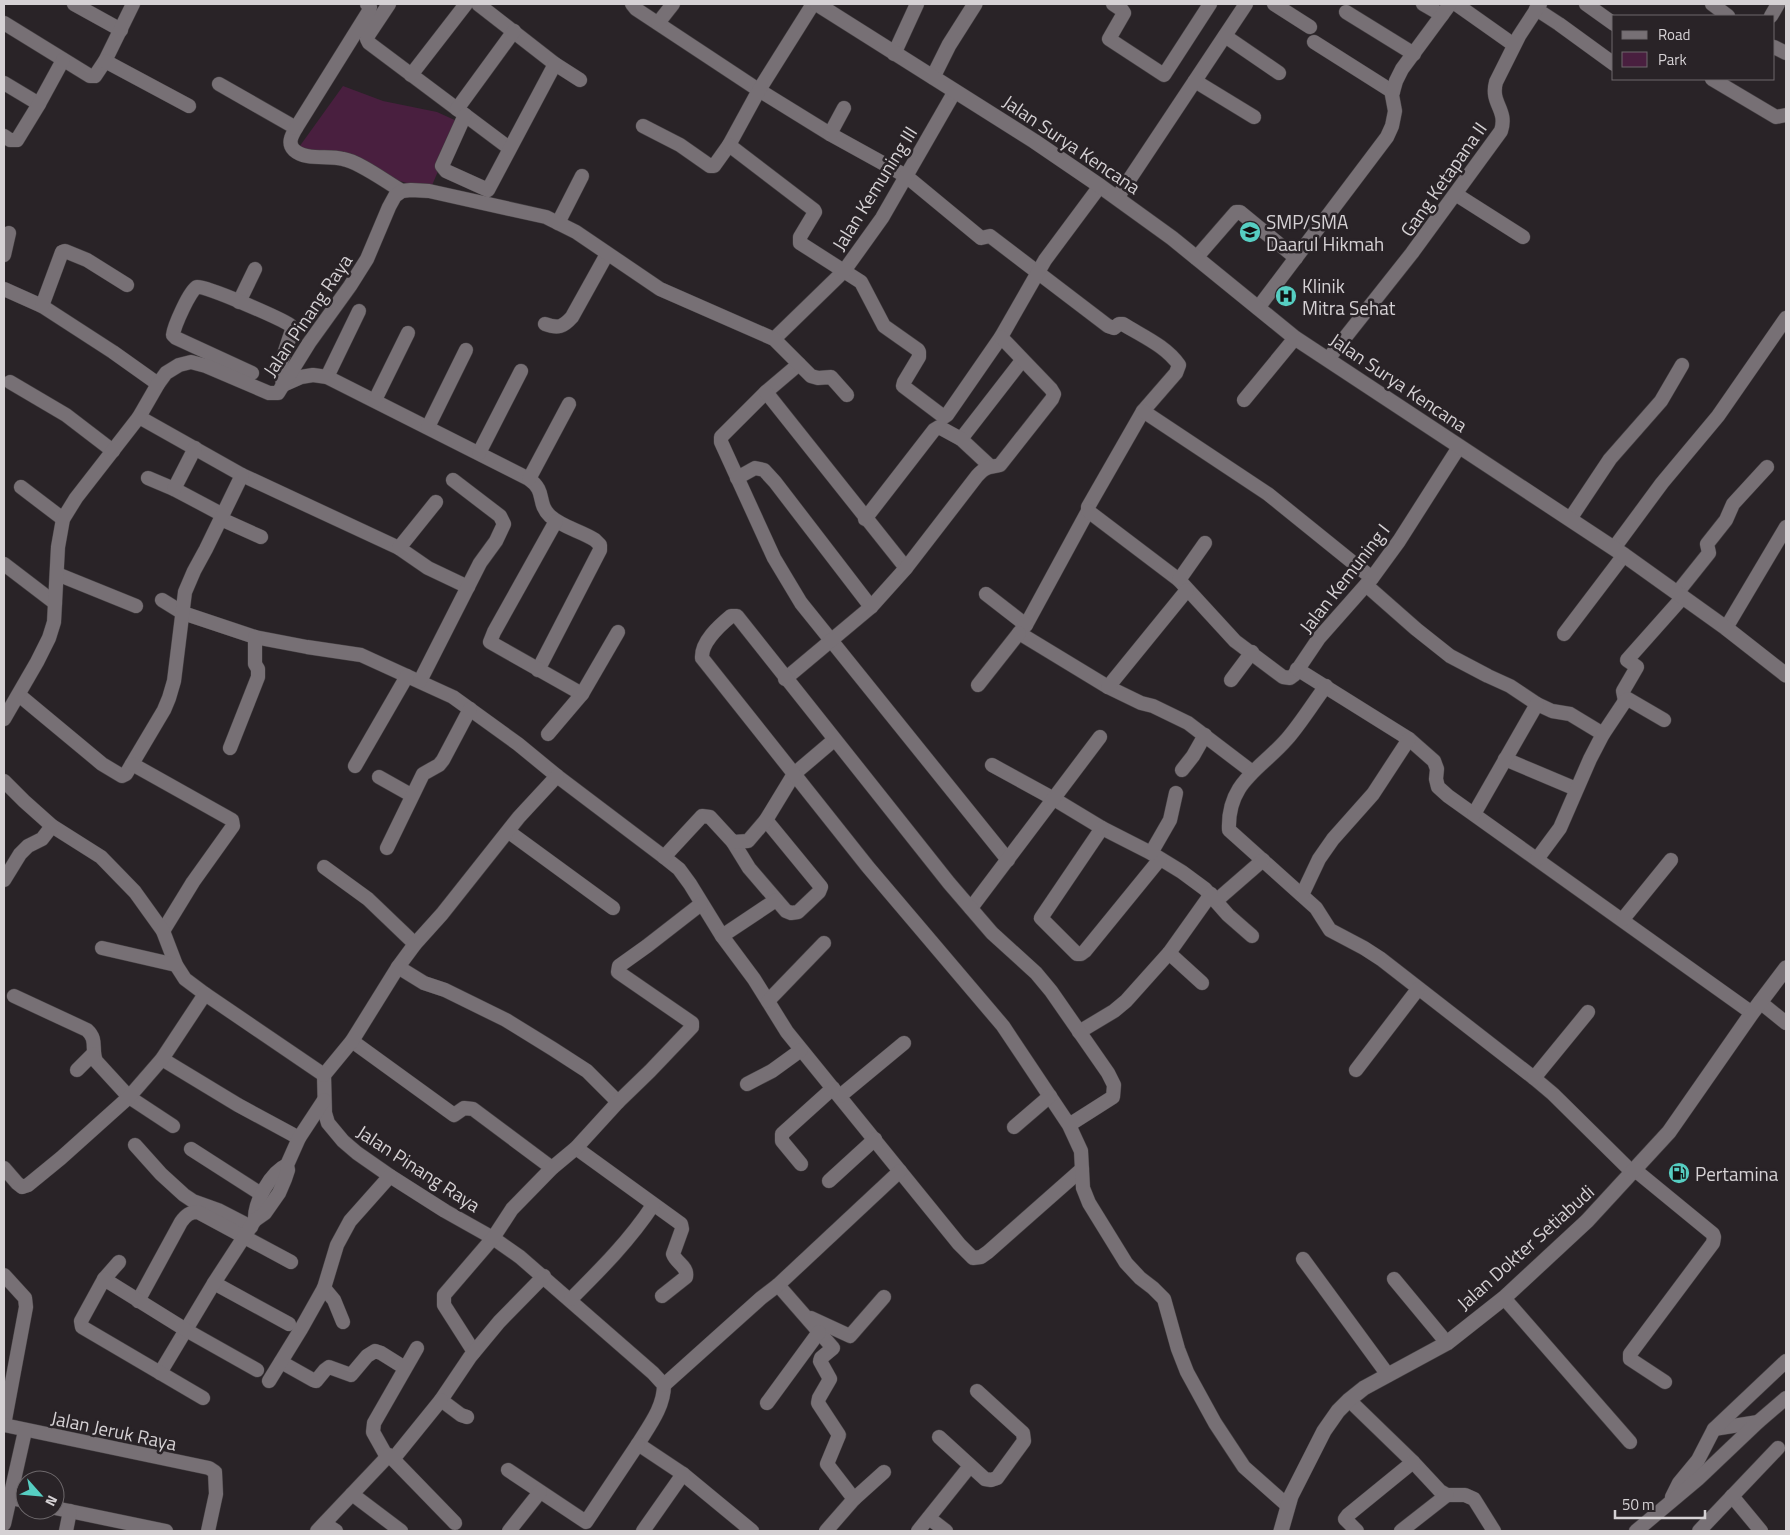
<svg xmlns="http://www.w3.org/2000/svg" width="1790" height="1535" font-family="'Titillium Web',sans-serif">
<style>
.green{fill:#491f3f}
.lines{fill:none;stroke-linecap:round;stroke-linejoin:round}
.minor-casing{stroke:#454043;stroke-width:15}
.tertiary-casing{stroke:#454043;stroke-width:16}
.secondary-casing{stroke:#454043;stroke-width:16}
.minor{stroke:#777075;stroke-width:14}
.tertiary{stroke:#777075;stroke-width:15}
.secondary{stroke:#777075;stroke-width:15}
.labels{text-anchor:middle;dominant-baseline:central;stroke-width:5;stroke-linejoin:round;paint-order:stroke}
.street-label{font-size:19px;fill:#d5d1d4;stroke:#292327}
.poi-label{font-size:19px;fill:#d5d1d4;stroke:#292327;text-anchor:start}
</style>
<rect width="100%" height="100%" fill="#292327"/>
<!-- green -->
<path class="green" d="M 343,86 L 383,101 L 437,112 L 459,122 L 430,190 L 297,150 Z"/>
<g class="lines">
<!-- minor casing -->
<g class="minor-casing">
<g id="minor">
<path d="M 74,4 L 121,30"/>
<path d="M 389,4 L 369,34 L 367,39 L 369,43 L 509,148"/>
<path d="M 478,4 L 555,64 L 580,80"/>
<path d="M 632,4 L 636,9 L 754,87 L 830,134 L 906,176 L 981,238 L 990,236 L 1108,326 L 1114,328 L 1119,324 L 1123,324 C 1142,336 1166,346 1179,365 L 1176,373 L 1143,411 L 1088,507 L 1088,511 L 1026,625 L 1019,633 L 1108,687 L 1141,703 L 1153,706 L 1188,723 L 1251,771"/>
<path d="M 1113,4 L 1122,10 L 1124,13 L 1109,39 L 1164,75 L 1210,4"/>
<path d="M 1274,4 L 1310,27"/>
<path d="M 1423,4 L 1442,15"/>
<path d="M 1456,4 L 1514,45"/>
<path d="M 1586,4 L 1614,24"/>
<path d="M 1712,4 L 1728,16"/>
<path d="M 1536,9 L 1559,24 L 1614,64"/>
<path d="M 1346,12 L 1414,54"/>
<path d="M 1771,16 L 1778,4"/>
<path d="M 4,23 L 90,76 L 95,76 L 105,61 L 133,4"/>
<path d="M 658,23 L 673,4"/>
<path d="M 1225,36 L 1279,73"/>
<path d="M 1314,42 L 1393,92"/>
<path d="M 1774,47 L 1786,53"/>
<path d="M 894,54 L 917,4"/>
<path d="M 105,61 L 189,106"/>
<path d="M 411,75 L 466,4"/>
<path d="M 1712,79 L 1776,117 L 1786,115"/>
<path d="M 1195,81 L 1254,117"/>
<path d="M 4,83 L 39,104"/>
<path d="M 219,84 L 296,128 C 292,135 287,143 294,150 C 306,161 328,155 343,159 C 360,162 386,182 402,191"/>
<path d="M 457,109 L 514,31"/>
<path d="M 465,115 L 442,166 L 446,171 L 488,190 L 555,64"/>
<path d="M 643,126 L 680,145 L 710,166 L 714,166 L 729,145 L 759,90 L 813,4"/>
<path d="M 296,128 L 369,11 L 370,7 L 367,4"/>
<path d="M 830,134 L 844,108"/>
<path d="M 4,136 L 10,140 L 17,140 L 39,104 L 63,60"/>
<path d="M 729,145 L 814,210 L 815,212 L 800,237 L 800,243 L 861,282 L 884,326 L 918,350 L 919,352 L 919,357 L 904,382 L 903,386 L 944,417 L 947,415 L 1001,337 L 1045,260 L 1100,186"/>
<path d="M 1457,195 L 1523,237"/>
<path d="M 1117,198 L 1246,4"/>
<path d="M 558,223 L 582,176"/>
<path d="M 4,255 L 9,233"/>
<path d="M 1196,258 L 1236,212 L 1240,212 L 1296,258"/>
<path d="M 4,289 L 42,306 L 113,352 L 158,384"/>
<path d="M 239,302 L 255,269"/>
<path d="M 42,306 L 62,252 L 65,251 L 87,260 L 127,285"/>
<path d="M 1258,308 L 1387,137 L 1392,126 L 1395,111 L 1392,95 L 1396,81 L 1402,69 L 1450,4"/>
<path d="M 545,324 C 558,329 563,327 572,317 L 607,254"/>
<path d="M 774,339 L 844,271 L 882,218 L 955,91"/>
<path d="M 1328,359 L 1412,253 L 1501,131 C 1508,109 1490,104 1496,82 L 1519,36 L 1540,4"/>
<path d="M 799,364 L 766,392 L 721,437 L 721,442 L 774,558 L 801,603 L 1008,860"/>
<path d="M 252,373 L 176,338 L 173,335 C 174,326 190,290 197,287 C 205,285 281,319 290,325 L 292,330 L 280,366 L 283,385"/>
<path d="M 327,377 L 359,311"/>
<path d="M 10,382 L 66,415 L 113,451"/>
<path d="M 283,385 L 301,377 L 313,375 L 327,377 L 529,479 C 547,492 536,502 550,516 C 562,527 581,531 595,540 L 600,545 L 600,550 L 538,670"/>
<path d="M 766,392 L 906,568"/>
<path d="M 375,400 L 408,333"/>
<path d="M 1244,400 L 1295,338"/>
<path d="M 1143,411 L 1268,494 L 1372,578"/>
<path d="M 139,417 L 242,475 L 399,548 L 428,568 L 468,587"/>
<path d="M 428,427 L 466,350"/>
<path d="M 961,439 L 1020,363"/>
<path d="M 479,453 L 521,371"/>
<path d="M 148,478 L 174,489 L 223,515"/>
<path d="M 737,478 L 755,468 L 764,470 L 775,482 L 871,607"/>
<path d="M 529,479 L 569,404"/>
<path d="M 21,487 L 63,519"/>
<path d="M 174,489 L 195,448"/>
<path d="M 1088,511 L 1179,580 L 1235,641 L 1283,677 L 1290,678 L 1294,675 L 1319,638 L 1372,578 L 1399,541 L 1459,447"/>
<path d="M 221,519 L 261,537"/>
<path d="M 865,519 L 934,430 L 939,427 L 961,439 L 990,466"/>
<path d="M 1570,519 L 1610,459 L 1661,401 L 1682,365"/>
<path d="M 556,521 L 494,632 L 490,642 L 582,694"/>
<path d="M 399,548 L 436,502"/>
<path d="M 1614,548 L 1662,483 L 1718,416 L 1786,318"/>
<path d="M 4,564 L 55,603"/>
<path d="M 57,574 L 136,606"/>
<path d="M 1179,580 L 1205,543"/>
<path d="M 1366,585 L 1416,629 L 1450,656 L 1488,676 L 1510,686 L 1537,704 L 1552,711 L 1570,714 L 1603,734"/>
<path d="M 1677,593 L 1709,553 L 1707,544 L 1726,520 L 1733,504 L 1767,467"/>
<path d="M 986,594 L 1026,625"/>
<path d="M 162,600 L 183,613 L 255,637 L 307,647 L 361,655 L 453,697 L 518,744 L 557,776 L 664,857 L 679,869 L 690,884 L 722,936 L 754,979 L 787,1032 L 959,1244 L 973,1258 L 981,1257 L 988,1252 L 1082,1169"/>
<path d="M 1726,628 L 1786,527"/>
<path d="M 1564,634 L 1624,555"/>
<path d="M 1297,669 L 1409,739 L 1434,761 L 1437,769 L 1436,779 L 1438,787 L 1448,796 L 1752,1013"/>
<path d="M 785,679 L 871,607 L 906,568 L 977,476 C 986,466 988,468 1000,465 L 1052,399 L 1054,394 L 1051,389 L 1001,337"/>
<path d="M 1231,680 L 1252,652"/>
<path d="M 420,681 L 480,563 L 496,541 L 504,524 L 500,516 L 453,480"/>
<path d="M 978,685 L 1019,633"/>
<path d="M 1326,686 C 1313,703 1301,723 1287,739 C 1260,770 1227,782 1229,830 L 1316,908 L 1330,930 L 1364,948 L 1381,959 L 1534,1078 L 1553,1094 L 1633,1173"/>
<path d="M 1108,687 L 1187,590"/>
<path d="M 19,695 L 102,764 L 122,776 L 126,774 L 164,710 L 169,698 L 174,681 L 185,592 L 194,571 L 206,549 L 242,475"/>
<path d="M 1625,701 L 1623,691 L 1637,667 L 1627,660 L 1683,597"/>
<path d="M 4,719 L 37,662 L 49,638 L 54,622 L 58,547 L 63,519 L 76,498 L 139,417 L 158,384 L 166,373 L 179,365 L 191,362 L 206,366 L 269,393 L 278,393 L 309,343 L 350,286 L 367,259 L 389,207 L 395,196 L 402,191 L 411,190 L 429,191 L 546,217 L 576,232 L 660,289 L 774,339 L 811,376 L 818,378 L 831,377 L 847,395"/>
<path d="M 548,734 L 582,694 L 618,632"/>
<path d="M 230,748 L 258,677 L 258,669 L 255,664 L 255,637"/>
<path d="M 1505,759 L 1576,789"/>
<path d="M 132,764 L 232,820 L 233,826 L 193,882 L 163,931"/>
<path d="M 992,765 L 1054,799 L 1102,828 L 1151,853 L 1182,872 L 1205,889 L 1228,915 L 1252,936"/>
<path d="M 355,766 L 407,676"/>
<path d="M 1182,770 L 1193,756 L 1205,735"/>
<path d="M 379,777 L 411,795"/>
<path d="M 4,781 L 24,801 L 52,826 L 101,857 L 135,892 L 163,931 L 176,965 L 185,979 L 205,994 L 324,1075 L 325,1113 L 328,1123 L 343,1141 L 357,1153 L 390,1176 L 445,1211 L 493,1238 L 520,1257 L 653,1373 L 664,1385 C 664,1407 649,1426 638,1444 L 683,1474 L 752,1531"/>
<path d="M 1474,814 L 1537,704"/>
<path d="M 1102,828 L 1041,918 L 1077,954 L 1081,954 L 1085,951 L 1160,859"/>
<path d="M 509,832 L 613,908"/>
<path d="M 733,842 L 749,868 L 786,911 L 791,913 L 798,912 L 819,892 L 821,887 L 766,820"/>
<path d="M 387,848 L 423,774 L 439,765 L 443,760 L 470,709"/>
<path d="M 1151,853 L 1170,820 L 1176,793"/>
<path d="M 664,857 L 702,816 L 710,817 L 733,842 L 748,841 L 766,820 L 794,774 L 834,740"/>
<path d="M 1537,859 L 1560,828 L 1590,759 L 1603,734 L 1625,701 L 1628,699 L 1664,720"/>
<path d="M 324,867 L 368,899 L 415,944"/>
<path d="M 4,880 L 20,854 L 28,846 L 42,839 L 52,826"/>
<path d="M 1302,895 L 1319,859 L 1333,839 L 1373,794 L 1409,739"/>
<path d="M 1217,900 L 1263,860"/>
<path d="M 971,908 L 1100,737"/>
<path d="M 1623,919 L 1671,860"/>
<path d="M 722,936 L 776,900"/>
<path d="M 102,948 L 176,965"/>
<path d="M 1169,953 L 1202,983"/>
<path d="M 398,967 L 424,983 L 445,990 L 506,1020 L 553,1049 L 587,1071 L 618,1102"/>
<path d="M 14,996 L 87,1030 C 98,1040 91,1049 96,1061 L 129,1097 L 173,1126"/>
<path d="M 768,1001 L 824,943"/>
<path d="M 1760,1002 L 1786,1023"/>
<path d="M 1079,1032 L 1114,1011 L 1126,1001 L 1169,953 L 1211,894"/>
<path d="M 352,1041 L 454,1115 L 464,1108 L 473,1109 L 552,1168"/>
<path d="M 162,1059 L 238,1105 L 299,1138"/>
<path d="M 77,1070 L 93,1054"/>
<path d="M 1356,1070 L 1418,989"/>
<path d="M 324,1075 L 352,1041 L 398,967 L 415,944 L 442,914 L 519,817 L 557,776"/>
<path d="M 1534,1078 L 1588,1012"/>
<path d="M 747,1084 L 772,1071 L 801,1050"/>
<path d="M 840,1096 L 904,1043"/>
<path d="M 1069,1125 L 1113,1097 L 1114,1085 L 1108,1073 L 1051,991 L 1036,973 L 992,933 L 949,883 L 737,616 L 731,616 C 719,626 701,642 702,658 L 868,867 L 1003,1026 L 1069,1125 L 1081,1151 L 1083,1188 L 1089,1203 L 1126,1263 L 1140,1278 L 1153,1288 L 1164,1299 L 1178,1349 L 1187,1372 L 1215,1423 L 1244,1467 L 1288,1506"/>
<path d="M 1014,1127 L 1050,1096"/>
<path d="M 135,1145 L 161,1174 L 184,1195 L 193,1201 L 218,1210 L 251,1227"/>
<path d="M 576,1148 L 681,1224 L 682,1229 L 673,1254 C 676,1263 688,1266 686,1277 L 662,1296"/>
<path d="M 191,1149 L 261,1194"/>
<path d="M 801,1164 L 782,1141 L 782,1134 L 833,1088"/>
<path d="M 4,1168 L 17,1183 L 22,1187 L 28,1185 L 61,1158 L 129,1097 L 162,1059 L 205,994"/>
<path d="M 1635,1170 L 1713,1234 L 1714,1237 L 1713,1243 L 1630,1354 L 1630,1359 L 1665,1382"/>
<path d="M 829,1181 L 875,1139"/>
<path d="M 255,1220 C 254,1202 271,1172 287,1165"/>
<path d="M 1303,1259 L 1388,1375"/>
<path d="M 4,1275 L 25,1298 L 26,1307 L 4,1425"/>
<path d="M 104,1279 L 119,1262"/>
<path d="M 1394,1279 L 1447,1343"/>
<path d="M 214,1283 L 289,1324"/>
<path d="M 778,1285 L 833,1348 L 821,1358 L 820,1361 L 830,1379 L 819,1398 L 818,1403 L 839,1435 L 827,1464 L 854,1499"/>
<path d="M 324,1288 L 334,1300 L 343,1322"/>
<path d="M 1504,1298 L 1630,1442"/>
<path d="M 571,1299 C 601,1269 630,1240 653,1205"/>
<path d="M 138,1301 L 181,1222 C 186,1215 190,1212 198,1212 L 291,1262"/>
<path d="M 811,1318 L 850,1336 L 884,1297"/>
<path d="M 474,1352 L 444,1305 L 444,1295 L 493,1238 L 512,1209 L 552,1168 L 576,1148 L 618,1102 L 650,1071 L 692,1027 L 692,1023 L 618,972 L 619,966 L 647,946 L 701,904"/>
<path d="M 281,1362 L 313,1380 L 316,1381 L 325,1370 L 329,1367 L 351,1375 L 367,1356 L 375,1351 L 381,1353 L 405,1368"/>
<path d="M 160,1373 L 214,1283 L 255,1220 L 265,1213 L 279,1193 L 285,1179 L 288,1170 L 287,1165 L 299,1138 L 324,1100"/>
<path d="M 269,1381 L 301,1329 L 324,1288 L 337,1245 L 350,1221 L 390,1176"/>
<path d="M 664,1385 L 761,1298 L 778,1285 L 900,1171"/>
<path d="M 203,1398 L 82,1327 L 81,1321 L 104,1279 L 186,1330 L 257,1370"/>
<path d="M 1349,1400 L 1413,1462 L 1440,1491 L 1447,1495 L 1465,1495 L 1474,1499 L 1494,1531"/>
<path d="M 767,1403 L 819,1332"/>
<path d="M 467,1417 L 461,1415 L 441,1400 L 470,1357 L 499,1322 L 544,1276"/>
<path d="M 4,1425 L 209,1468 L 215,1472 L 216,1494 L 208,1531"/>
<path d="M 1714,1429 L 1758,1422"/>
<path d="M 939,1437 L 985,1479 L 991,1480 L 997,1478 L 1024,1441 L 1023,1433 L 977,1391"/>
<path d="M 387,1457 L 373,1432 L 374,1423 L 417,1348"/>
<path d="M 394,1458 L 441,1400"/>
<path d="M 508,1470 L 586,1522 L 638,1444"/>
<path d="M 352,1494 L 401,1531"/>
<path d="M 1732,1496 L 1761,1531"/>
<path d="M 1672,1497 L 1679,1483 L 1698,1460 L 1714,1429 L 1786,1361"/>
<path d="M 10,1498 L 25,1501"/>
<path d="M 55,1508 L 166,1531"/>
<path d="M 929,1518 L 946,1531"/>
<path d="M 4,1524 L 25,1431"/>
<path d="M 325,1524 L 336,1531"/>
<path d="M 66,1531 L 70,1511"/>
<path d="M 317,1531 L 389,1455 L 455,1523"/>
<path d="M 509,1531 L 540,1492"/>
<path d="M 643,1531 L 683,1474"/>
<path d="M 826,1531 L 854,1499 L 884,1472"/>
<path d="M 918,1531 L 970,1466"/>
<path d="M 1357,1531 L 1345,1519 L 1348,1515 L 1413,1462"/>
<path d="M 1401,1531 L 1447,1495"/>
<path d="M 1636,1531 L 1698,1479 L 1758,1422 L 1786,1398"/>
<path d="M 1699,1531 L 1778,1448"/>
</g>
</g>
<!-- tertiary casing -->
<g class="tertiary-casing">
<path id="tertiary" d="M 933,77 L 949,45 L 975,4"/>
</g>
<!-- secondary casing -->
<g class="secondary-casing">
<g id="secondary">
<path d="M 817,4 L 1034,141 L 1100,186 L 1172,238 L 1295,338 L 1624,555 L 1726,628 L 1786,675"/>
<path d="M 1281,1531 L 1291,1496 L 1324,1431 L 1338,1411 L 1349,1400 L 1364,1388 L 1447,1343 L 1504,1298 L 1587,1221 L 1669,1132 L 1752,1013 L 1786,968"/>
</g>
</g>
<!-- minor -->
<use href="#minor" class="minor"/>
<!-- tertiary -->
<use href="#tertiary" class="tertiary"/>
<!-- secondary -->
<use href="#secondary" class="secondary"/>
</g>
<!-- icons -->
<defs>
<g id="school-disc" transform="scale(1.125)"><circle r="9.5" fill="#56cec2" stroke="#292327"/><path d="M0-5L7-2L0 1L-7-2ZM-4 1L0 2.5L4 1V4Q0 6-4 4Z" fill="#111"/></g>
<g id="hospital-disc" transform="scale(1.125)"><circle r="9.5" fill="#56cec2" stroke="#292327"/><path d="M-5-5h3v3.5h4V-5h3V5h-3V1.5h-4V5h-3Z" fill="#111"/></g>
<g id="fuel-disc" transform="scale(1.125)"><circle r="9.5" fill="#56cec2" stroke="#292327"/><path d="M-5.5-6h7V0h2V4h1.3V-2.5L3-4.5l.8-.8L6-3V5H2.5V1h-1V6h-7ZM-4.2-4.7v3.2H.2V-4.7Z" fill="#111"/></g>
</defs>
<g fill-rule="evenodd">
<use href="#school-disc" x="1250" y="232"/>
<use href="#hospital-disc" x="1286" y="296"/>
<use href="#fuel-disc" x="1679" y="1173"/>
</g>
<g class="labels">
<!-- street labels -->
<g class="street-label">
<text transform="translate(1072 144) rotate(34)">Jalan Surya Kencana</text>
<text transform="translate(1443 179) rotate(-55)">Gang Ketapana II</text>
<text transform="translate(874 188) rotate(-58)">Jalan Kemuning III</text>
<text transform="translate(307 315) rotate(-56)">Jalan Pinang Raya</text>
<text transform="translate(1399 382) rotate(34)">Jalan Surya Kencana</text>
<text transform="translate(1344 578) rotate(-52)">Jalan Kemuning I</text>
<text transform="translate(419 1168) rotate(33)">Jalan Pinang Raya</text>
<text transform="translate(1525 1247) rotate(-42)">Jalan Dokter Setiabudi</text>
<text transform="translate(114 1430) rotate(12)">Jalan Jeruk Raya</text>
</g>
<!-- poi labels -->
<g class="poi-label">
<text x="1266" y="221">SMP/SMA<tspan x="1266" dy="22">Daarul Hikmah</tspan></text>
<text x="1302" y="285">Klinik<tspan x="1302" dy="22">Mitra Sehat</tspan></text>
<text x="1695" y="1173">Pertamina</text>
</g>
</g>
<!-- border -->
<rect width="1790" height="1535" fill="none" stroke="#d5d1d4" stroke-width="10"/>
<!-- legend -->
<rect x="1612" y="15" width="162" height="65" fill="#292327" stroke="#6e696c"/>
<rect x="1622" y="31" width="25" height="8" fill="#777075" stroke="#6e696c"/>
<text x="1658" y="40" font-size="15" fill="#d5d1d4">Road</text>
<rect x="1622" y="52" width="25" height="15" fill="#491f3f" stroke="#6e696c"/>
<text x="1658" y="65" font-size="15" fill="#d5d1d4">Park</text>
<!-- north arrow -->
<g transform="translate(40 1495) rotate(117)"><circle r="24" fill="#292327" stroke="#6e696c"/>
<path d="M0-4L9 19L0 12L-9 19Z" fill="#56cec2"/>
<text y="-8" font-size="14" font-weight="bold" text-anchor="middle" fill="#d5d1d4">N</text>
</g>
<!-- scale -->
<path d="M1615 1510v8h90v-8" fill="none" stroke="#d5d1d4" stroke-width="2.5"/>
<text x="1622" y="1510" font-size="15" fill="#d5d1d4" stroke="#292327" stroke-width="4" paint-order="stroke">50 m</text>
</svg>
